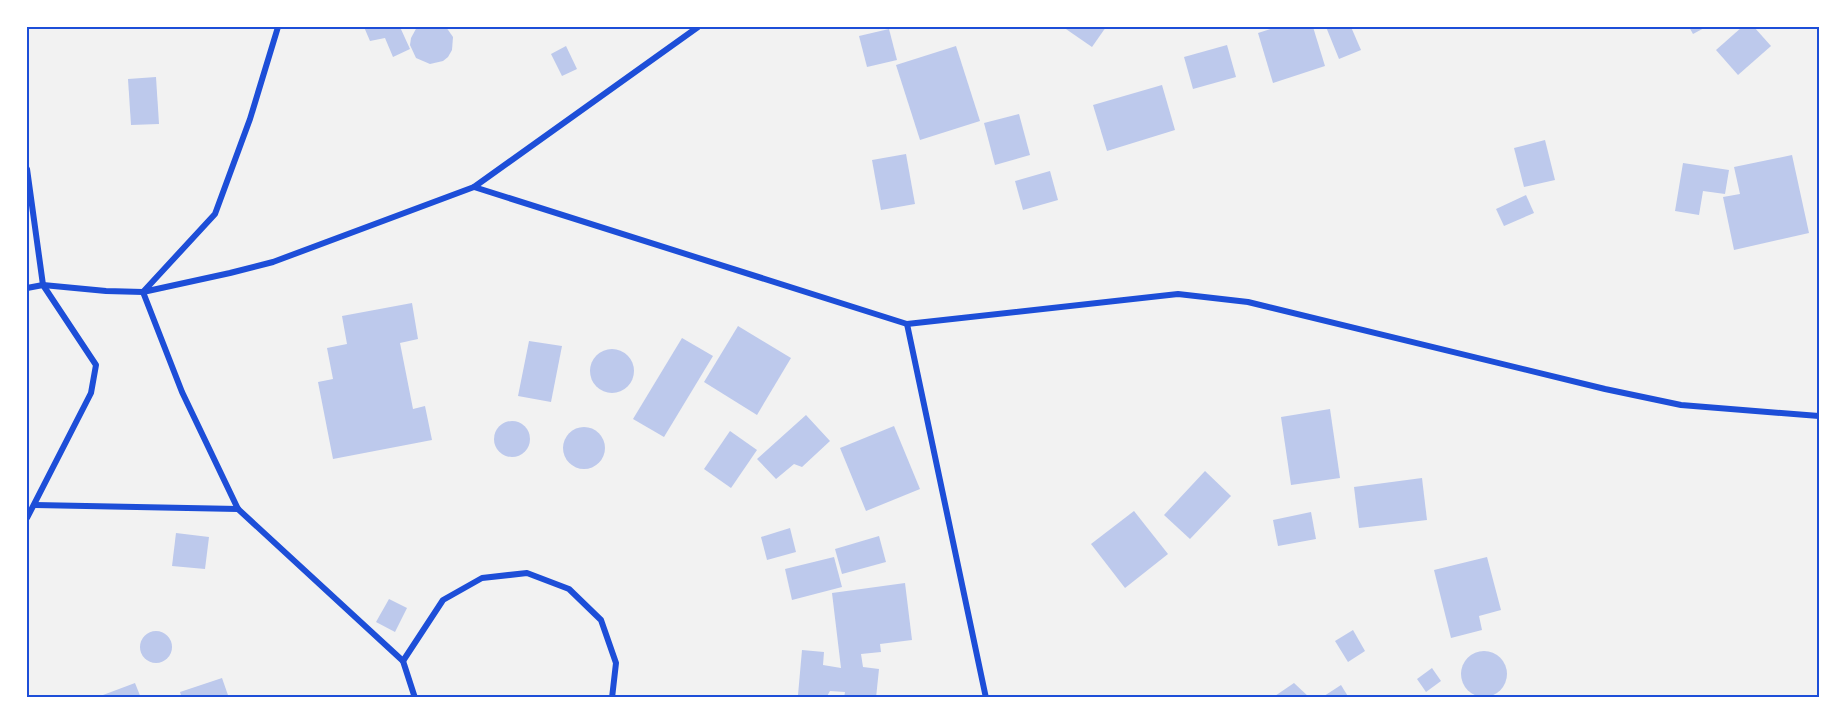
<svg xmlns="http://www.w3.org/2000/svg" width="1846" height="725" font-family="Figtree,sans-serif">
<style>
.building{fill:#bdc9ec}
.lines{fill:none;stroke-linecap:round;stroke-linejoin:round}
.minor{stroke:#1d4ed8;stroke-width:6}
.neatline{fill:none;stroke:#1d4ed8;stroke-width:2}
</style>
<rect width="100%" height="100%" fill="#f2f2f2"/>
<!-- building -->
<g class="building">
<path d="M 364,27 L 400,27 L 410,49 L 393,57 L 385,38 L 370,41 Z"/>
<path d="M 417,27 L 446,27 L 453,37 L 452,50 L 448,57 L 443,61 L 430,64 L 416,58 L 410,45 L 411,38 Z"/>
<path d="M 1063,27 L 1106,27 L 1092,47 Z"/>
<path d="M 1277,27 L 1313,27 L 1325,66 L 1273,83 L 1258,33 Z"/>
<path d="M 1326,27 L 1351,27 L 1361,50 L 1339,59 Z"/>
<path d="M 1689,27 L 1706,27 L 1693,34 Z"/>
<path d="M 1742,27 L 1754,27 L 1771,46 L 1738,75 L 1716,50 Z"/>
<path d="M 889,29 L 897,60 L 867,67 L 859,36 Z"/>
<path d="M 1227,45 L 1236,77 L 1193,89 L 1184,57 Z"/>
<path d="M 566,46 L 577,69 L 562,76 L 551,54 Z"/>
<path d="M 956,46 L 980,121 L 920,140 L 896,65 Z"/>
<path d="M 156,77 L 159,124 L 131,125 L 128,79 Z"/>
<path d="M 1162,85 L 1175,130 L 1107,151 L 1093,105 Z"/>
<path d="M 1019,114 L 1030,155 L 995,165 L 984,123 Z"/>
<path d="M 1545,140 L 1555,180 L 1524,187 L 1514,148 Z"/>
<path d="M 906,154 L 915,204 L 881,210 L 872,160 Z"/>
<path d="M 1792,155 L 1809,233 L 1734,250 L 1723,197 L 1740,194 L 1734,167 Z"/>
<path d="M 1683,163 L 1729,170 L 1725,194 L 1703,191 L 1699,215 L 1675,211 Z"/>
<path d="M 1050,171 L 1058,200 L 1023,210 L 1015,181 Z"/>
<path d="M 1526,195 L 1534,213 L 1504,226 L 1496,209 Z"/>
<path d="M 412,303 L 418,339 L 400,343 L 413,409 L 425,406 L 432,440 L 333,459 L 318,382 L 333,379 L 327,348 L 347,344 L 342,316 Z"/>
<path d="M 738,326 L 791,358 L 757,415 L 704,382 Z"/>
<path d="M 682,338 L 713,356 L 664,437 L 633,419 Z"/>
<path d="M 529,341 L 562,346 L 551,402 L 518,396 Z"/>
<circle cx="612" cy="371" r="22"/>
<path d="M 1330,409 L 1340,478 L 1291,485 L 1281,417 Z"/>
<path d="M 806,415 L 830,441 L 802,467 L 794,464 L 776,479 L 757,459 Z"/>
<circle cx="512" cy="439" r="18"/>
<path d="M 894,426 L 920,489 L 866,511 L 840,448 Z"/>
<circle cx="584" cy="448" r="21"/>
<path d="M 730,431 L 757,450 L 731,488 L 704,469 Z"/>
<path d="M 1205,471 L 1231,496 L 1190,539 L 1164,515 Z"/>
<path d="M 1422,478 L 1427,520 L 1359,528 L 1354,487 Z"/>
<path d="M 1134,511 L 1168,554 L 1125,588 L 1091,544 Z"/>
<path d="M 1311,512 L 1316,539 L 1278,546 L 1273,520 Z"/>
<path d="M 790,528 L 796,552 L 767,560 L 761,537 Z"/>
<path d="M 176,533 L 209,537 L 205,569 L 172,566 Z"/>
<path d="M 879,536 L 886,562 L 842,574 L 835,549 Z"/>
<path d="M 834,557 L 842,587 L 792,600 L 785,569 Z"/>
<path d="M 1487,557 L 1501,610 L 1479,616 L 1482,630 L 1451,638 L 1434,570 Z"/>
<path d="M 905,583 L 912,640 L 880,644 L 881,652 L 861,654 L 863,667 L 879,669 L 876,698 L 844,698 L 845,692 L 830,691 L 826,698 L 798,695 L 802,650 L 824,652 L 823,665 L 841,668 L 832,593 Z"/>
<path d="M 389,599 L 407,608 L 395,632 L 376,622 Z"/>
<path d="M 1353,630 L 1365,651 L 1348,662 L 1335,641 Z"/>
<circle cx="156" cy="647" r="16"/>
<circle cx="1484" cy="674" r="23"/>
<path d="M 1432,668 L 1441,681 L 1426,692 L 1417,679 Z"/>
<path d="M 222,678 L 229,698 L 182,698 L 180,692 Z"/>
<path d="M 135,683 L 141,698 L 95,698 Z"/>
<path d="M 1294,683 L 1310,698 L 1272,698 Z"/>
<path d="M 1341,685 L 1349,698 L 1321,698 Z"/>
</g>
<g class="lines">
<!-- minor -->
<g class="minor">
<path d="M 278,27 L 250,119 L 215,214 L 143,292 L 182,392 L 238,509 L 403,661 L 415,698"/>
<path d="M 27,169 L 43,285 L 96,365 L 91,393 L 27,518"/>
<path d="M 474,187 L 907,324 L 1178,294 L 1248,302 L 1605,389 L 1681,405 L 1819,416"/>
<path d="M 27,288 L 43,285 L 106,291 L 143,292 L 230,273 L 273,262 L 474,187 L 698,27"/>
<path d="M 907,324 L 986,698"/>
<path d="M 35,505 L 238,509"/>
<path d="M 403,661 L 443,600 L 482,578 L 527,573 L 569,589 L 601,620 L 616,663 L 612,698"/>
</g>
</g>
<!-- border -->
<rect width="1846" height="725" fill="none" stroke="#ffffff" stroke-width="57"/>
<rect x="28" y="28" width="1790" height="668" class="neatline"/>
</svg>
